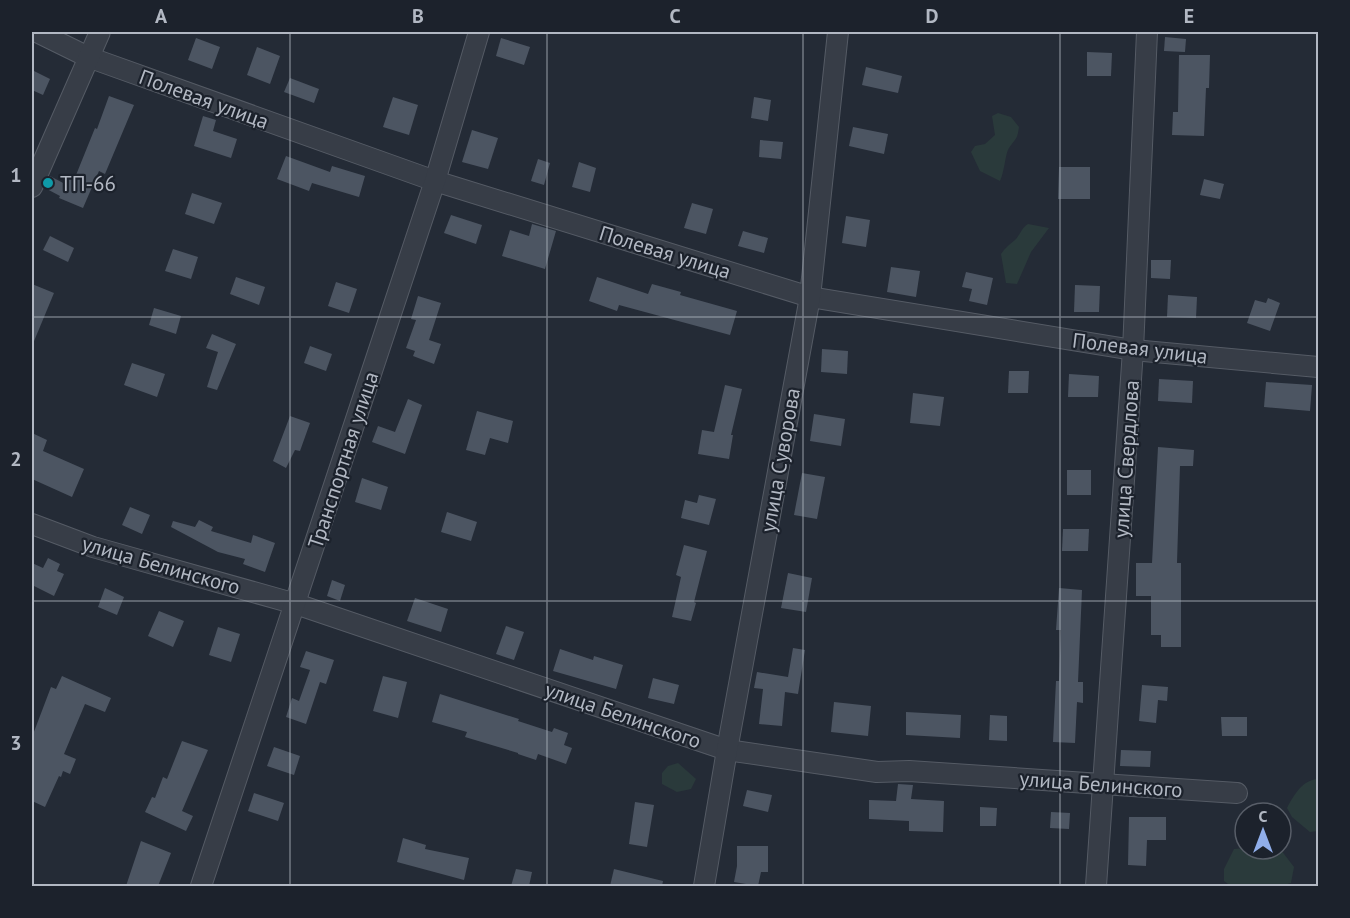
<svg xmlns="http://www.w3.org/2000/svg" width="1350" height="918" font-family="'PT Sans',sans-serif">
<style>
.green{fill:#2a3a3b}
.building{fill:#4c5562}
.lines{fill:none;stroke-linecap:round;stroke-linejoin:round}
.minor-casing{stroke:#555b65;stroke-width:22}
.minor{stroke:#373d47;stroke-width:20}
.grid{fill:none;stroke:#b2b8c3;stroke-width:1.5;stroke-opacity:0.55}
.culture-dot{fill:#0f9aa8;stroke:#1c222c;stroke-width:2}
.labels{text-anchor:middle;dominant-baseline:central;stroke-width:4.5;stroke-linejoin:round;paint-order:stroke}
.street-label{font-size:21px;fill:#b2b8c3;stroke:#1c222c}
.poi-label{font-size:21px;fill:#b2b8c3;stroke:#1c222c;text-anchor:start}
.neatline{fill:none;stroke:#b2b8c3;stroke-width:2}
.grid-label{font-size:20px;text-anchor:middle;font-weight:bold;fill:#b2b8c3}
</style>
<rect width="100%" height="100%" fill="#242b36"/>
<!-- green -->
<g class="green">
<path d="M 998,113 L 1011,117 L 1019,127 C 1017,141 1016,137 1009,148 C 1005,154 1005,170 1000,181 L 980,171 L 971,152 L 975,146 L 985,144 L 995,135 L 992,116 Z"/>
<path d="M 1028,224 L 1049,228 L 1031,252 L 1017,284 L 1006,283 L 1001,254 C 1005,248 1010,244 1015,240 C 1021,234 1021,228 1028,224 Z"/>
<path d="M 678,763 L 696,779 L 691,789 L 677,792 L 662,784 L 662,773 L 668,766 Z"/>
<path d="M 1318,779 L 1318,831 L 1310,832 L 1292,817 L 1287,808 C 1294,795 1302,780 1318,779 Z"/>
<path d="M 1245,848 L 1251,849 L 1254,854 L 1268,849 L 1281,850 L 1294,867 L 1291,883 C 1282,886 1262,888 1251,886 C 1243,886 1239,884 1231,886 L 1224,881 L 1224,869 L 1234,849 Z"/>
</g>
<!-- building -->
<g class="building">
<path d="M 1165,37 L 1186,39 L 1185,52 L 1164,51 Z"/>
<path d="M 196,38 L 220,47 L 212,69 L 188,60 Z"/>
<path d="M 501,38 L 530,47 L 524,65 L 496,56 Z"/>
<path d="M 257,47 L 280,56 L 270,84 L 247,75 Z"/>
<path d="M 1087,52 L 1112,53 L 1111,76 L 1087,76 Z"/>
<path d="M 1179,55 L 1210,55 L 1209,88 L 1206,88 L 1204,136 L 1172,135 L 1173,112 L 1178,112 Z"/>
<path d="M 866,67 L 902,76 L 898,93 L 862,85 Z"/>
<path d="M 32,70 L 50,79 L 43,95 L 32,90 Z"/>
<path d="M 290,78 L 319,89 L 314,103 L 284,92 Z"/>
<path d="M 109,96 L 134,105 L 105,174 L 99,171 L 83,208 L 59,198 L 60,196 L 45,188 L 50,176 L 65,184 L 68,177 L 74,180 L 95,128 L 97,129 Z"/>
<path d="M 393,97 L 418,105 L 409,135 L 383,127 Z"/>
<path d="M 754,97 L 771,100 L 768,121 L 751,118 Z"/>
<path d="M 203,116 L 216,120 L 213,131 L 237,139 L 231,158 L 194,146 Z"/>
<path d="M 853,127 L 888,134 L 884,154 L 849,146 Z"/>
<path d="M 472,130 L 498,138 L 488,169 L 462,162 Z"/>
<path d="M 760,140 L 783,142 L 781,159 L 759,157 Z"/>
<path d="M 286,156 L 330,172 L 332,166 L 365,176 L 359,197 L 312,183 L 309,191 L 277,179 Z"/>
<path d="M 538,159 L 550,163 L 544,185 L 531,181 Z"/>
<path d="M 579,162 L 596,168 L 590,192 L 572,187 Z"/>
<path d="M 1059,167 L 1090,167 L 1090,199 L 1058,199 Z"/>
<path d="M 1204,179 L 1224,184 L 1220,199 L 1200,195 Z"/>
<path d="M 192,193 L 222,203 L 214,224 L 185,214 Z"/>
<path d="M 692,203 L 713,209 L 706,234 L 684,228 Z"/>
<path d="M 451,215 L 482,225 L 476,244 L 444,233 Z"/>
<path d="M 846,216 L 870,220 L 866,247 L 842,243 Z"/>
<path d="M 532,224 L 556,231 L 545,269 L 502,256 L 510,230 L 529,236 Z"/>
<path d="M 743,231 L 768,238 L 764,253 L 738,246 Z"/>
<path d="M 50,236 L 74,248 L 68,262 L 43,250 Z"/>
<path d="M 173,249 L 198,257 L 191,279 L 165,271 Z"/>
<path d="M 1151,260 L 1171,260 L 1170,279 L 1151,278 Z"/>
<path d="M 891,267 L 920,271 L 916,297 L 887,292 Z"/>
<path d="M 966,272 L 993,278 L 987,305 L 969,301 L 972,289 L 962,287 Z"/>
<path d="M 236,277 L 265,287 L 259,305 L 230,294 Z"/>
<path d="M 597,277 L 648,294 L 652,284 L 681,292 L 680,295 L 737,311 L 730,335 L 619,305 L 617,311 L 589,301 Z"/>
<path d="M 336,282 L 357,289 L 349,313 L 328,306 Z"/>
<path d="M 32,284 L 54,293 L 32,346 Z"/>
<path d="M 1075,285 L 1100,286 L 1099,312 L 1074,312 Z"/>
<path d="M 1168,295 L 1197,297 L 1196,318 L 1167,317 Z"/>
<path d="M 418,296 L 441,303 L 429,340 L 441,344 L 434,364 L 413,356 L 415,351 L 406,348 L 416,320 L 411,319 Z"/>
<path d="M 1268,298 L 1280,303 L 1270,331 L 1247,323 L 1255,300 L 1266,303 Z"/>
<path d="M 154,308 L 181,316 L 176,334 L 149,325 Z"/>
<path d="M 212,334 L 236,344 L 217,390 L 207,387 L 218,352 L 206,348 Z"/>
<path d="M 310,346 L 332,354 L 326,371 L 304,363 Z"/>
<path d="M 822,349 L 848,351 L 847,374 L 821,372 Z"/>
<path d="M 132,363 L 165,374 L 157,397 L 124,385 Z"/>
<path d="M 1009,371 L 1029,371 L 1028,393 L 1008,393 Z"/>
<path d="M 1069,374 L 1099,376 L 1098,397 L 1068,397 Z"/>
<path d="M 1159,379 L 1193,381 L 1192,403 L 1158,401 Z"/>
<path d="M 1266,382 L 1312,385 L 1310,411 L 1264,407 Z"/>
<path d="M 725,385 L 742,389 L 731,435 L 733,435 L 729,459 L 698,454 L 702,430 L 714,432 Z"/>
<path d="M 913,393 L 944,397 L 940,426 L 910,423 Z"/>
<path d="M 408,399 L 422,405 L 405,454 L 372,442 L 378,426 L 395,432 Z"/>
<path d="M 477,411 L 513,421 L 508,443 L 490,438 L 485,455 L 466,450 Z"/>
<path d="M 814,414 L 845,419 L 841,446 L 810,441 Z"/>
<path d="M 290,416 L 310,423 L 300,451 L 295,450 L 286,468 L 273,461 Z"/>
<path d="M 32,433 L 47,440 L 43,451 L 84,469 L 72,497 L 32,479 Z"/>
<path d="M 1158,447 L 1194,450 L 1193,466 L 1180,466 L 1177,563 L 1181,563 L 1181,647 L 1161,647 L 1161,635 L 1151,635 L 1151,596 L 1136,596 L 1136,563 L 1152,563 Z"/>
<rect x="1067" y="470" width="24" height="25"/>
<path d="M 802,473 L 825,477 L 817,519 L 794,515 Z"/>
<path d="M 362,478 L 388,487 L 381,510 L 355,502 Z"/>
<path d="M 699,495 L 716,499 L 709,525 L 681,518 L 685,500 L 697,503 Z"/>
<path d="M 130,507 L 150,515 L 142,534 L 122,525 Z"/>
<path d="M 447,512 L 477,522 L 471,541 L 441,532 Z"/>
<path d="M 199,520 L 213,527 L 211,531 L 251,543 L 253,535 L 275,543 L 265,572 L 243,564 L 245,559 L 218,552 L 171,527 L 173,521 L 195,527 Z"/>
<path d="M 1063,529 L 1089,529 L 1088,551 L 1062,551 Z"/>
<path d="M 684,545 L 707,551 L 694,602 L 696,603 L 691,621 L 672,617 L 681,577 L 676,575 Z"/>
<path d="M 48,558 L 60,564 L 57,571 L 64,574 L 54,596 L 32,585 L 32,563 L 43,568 Z"/>
<path d="M 788,573 L 812,578 L 806,612 L 781,608 Z"/>
<path d="M 332,580 L 345,585 L 340,601 L 327,596 Z"/>
<path d="M 105,588 L 124,597 L 117,615 L 98,607 Z"/>
<path d="M 1059,588 L 1082,590 L 1078,682 L 1083,682 L 1083,703 L 1077,702 L 1075,743 L 1053,742 L 1056,681 L 1059,681 L 1061,630 L 1056,630 Z"/>
<path d="M 415,598 L 448,609 L 441,632 L 407,621 Z"/>
<path d="M 159,611 L 184,621 L 173,647 L 148,636 Z"/>
<path d="M 506,626 L 524,632 L 514,660 L 496,654 Z"/>
<path d="M 218,627 L 240,634 L 231,662 L 209,655 Z"/>
<path d="M 793,648 L 805,650 L 798,694 L 785,692 L 782,726 L 759,724 L 763,689 L 754,688 L 757,672 L 788,677 Z"/>
<path d="M 560,649 L 593,660 L 594,656 L 623,665 L 616,689 L 553,671 Z"/>
<path d="M 306,651 L 334,660 L 326,684 L 320,682 L 306,724 L 286,717 L 292,698 L 299,701 L 310,670 L 300,667 Z"/>
<path d="M 62,676 L 111,698 L 105,712 L 85,704 L 64,754 L 76,759 L 70,774 L 63,771 L 61,777 L 59,776 L 45,807 L 32,801 L 32,737 L 51,687 L 56,689 Z"/>
<path d="M 383,676 L 407,682 L 398,718 L 373,711 Z"/>
<path d="M 653,678 L 679,685 L 674,704 L 648,698 Z"/>
<path d="M 1142,685 L 1168,687 L 1167,701 L 1158,700 L 1156,723 L 1139,721 Z"/>
<path d="M 440,694 L 519,719 L 518,721 L 552,732 L 554,728 L 568,733 L 564,745 L 572,748 L 566,764 L 538,754 L 536,760 L 518,754 L 518,753 L 465,737 L 467,732 L 432,722 Z"/>
<path d="M 834,702 L 871,706 L 868,736 L 831,732 Z"/>
<path d="M 906,712 L 961,715 L 960,738 L 906,735 Z"/>
<path d="M 990,715 L 1007,716 L 1007,741 L 989,740 Z"/>
<path d="M 1221,717 L 1247,717 L 1247,736 L 1222,736 Z"/>
<path d="M 182,741 L 208,750 L 182,811 L 193,816 L 186,831 L 145,812 L 152,797 L 155,798 L 163,777 L 167,779 Z"/>
<path d="M 274,747 L 300,756 L 294,775 L 267,766 Z"/>
<path d="M 1121,750 L 1151,751 L 1150,767 L 1120,766 Z"/>
<path d="M 898,784 L 913,785 L 911,799 L 944,801 L 943,832 L 909,831 L 909,821 L 869,819 L 869,800 L 896,801 Z"/>
<path d="M 747,790 L 772,795 L 768,812 L 743,806 Z"/>
<path d="M 254,793 L 284,803 L 278,821 L 248,811 Z"/>
<path d="M 635,802 L 654,805 L 647,847 L 629,844 Z"/>
<path d="M 980,807 L 997,808 L 996,826 L 980,826 Z"/>
<path d="M 1051,812 L 1070,813 L 1069,829 L 1050,828 Z"/>
<path d="M 1129,817 L 1166,817 L 1166,840 L 1147,840 L 1146,866 L 1128,865 Z"/>
<path d="M 403,838 L 426,845 L 425,849 L 469,858 L 464,880 L 397,862 Z"/>
<path d="M 141,841 L 171,853 L 158,886 L 126,886 Z"/>
<path d="M 737,846 L 768,846 L 768,872 L 761,872 L 758,886 L 734,882 L 737,866 Z"/>
<path d="M 516,869 L 532,872 L 529,886 L 511,886 Z"/>
<path d="M 614,869 L 663,881 L 662,886 L 610,886 Z"/>
</g>
<g class="lines">
<!-- minor casing -->
<g class="minor-casing">
<g id="minor">
<path d="M 37,32 L 88,57 L 435,181 L 810,297 L 1133,350 L 1318,367"/>
<path d="M 32,187 L 100,32"/>
<path d="M 32,524 L 93,547 L 296,604 L 727,750 L 877,772 L 909,771 L 1237,793"/>
<path d="M 201,886 L 435,181 L 479,32"/>
<path d="M 704,886 L 727,750 L 810,297 L 838,32"/>
<path d="M 1096,886 L 1133,350 L 1147,32"/>
</g>
</g>
<!-- minor -->
<use href="#minor" class="minor"/>
</g>
<!-- grid -->
<path class="grid" d="M 290,32 L 290,886M 547,32 L 547,886M 803,32 L 803,886M 1060,32 L 1060,886M 32,317 L 1318,317M 32,601 L 1318,601"/>
<!-- markers -->
<circle class="culture-dot" cx="48" cy="183" r="6"/>
<g class="labels">
<!-- street labels -->
<g class="street-label">
<text transform="translate(204 99) rotate(20)">Полевая улица</text>
<text transform="translate(665 252) rotate(17)">Полевая улица</text>
<text transform="translate(1140 348) rotate(7)">Полевая улица</text>
<text transform="translate(1126 459) rotate(-86)">улица Свердлова</text>
<text transform="translate(343 460) rotate(-72)">Транспортная улица</text>
<text transform="translate(780 460) rotate(-80)">улица Суворова</text>
<text transform="translate(161 565) rotate(16)">улица Белинского</text>
<text transform="translate(623 715) rotate(19)">улица Белинского</text>
<text transform="translate(1101 784) rotate(4)">улица Белинского</text>
</g>
<!-- poi labels -->
<g class="poi-label">
<text x="60" y="183">ТП-66</text>
</g>
</g>
<!-- border -->
<rect width="1350" height="918" fill="none" stroke="#1c222c" stroke-width="66"/>
<!-- north arrow -->
<g transform="translate(1263 831)"><circle r="28" fill="#1c222c" stroke="#585e68" stroke-width="1.5"/>
<path d="M0-4.5L10 22L0 15L-10 22Z" fill="#90aeea"/>
<text y="-9" font-size="16" font-weight="bold" text-anchor="middle" fill="#b2b8c3">С</text>
</g>
<rect x="33" y="33" width="1284" height="852" class="neatline"/>
<g class="grid-label">
<text x="161" y="23">A</text>
<text x="418" y="23">B</text>
<text x="675" y="23">C</text>
<text x="932" y="23">D</text>
<text x="1189" y="23">E</text>
<text x="16" y="182">1</text>
<text x="16" y="466">2</text>
<text x="16" y="750">3</text>
</g>
</svg>
